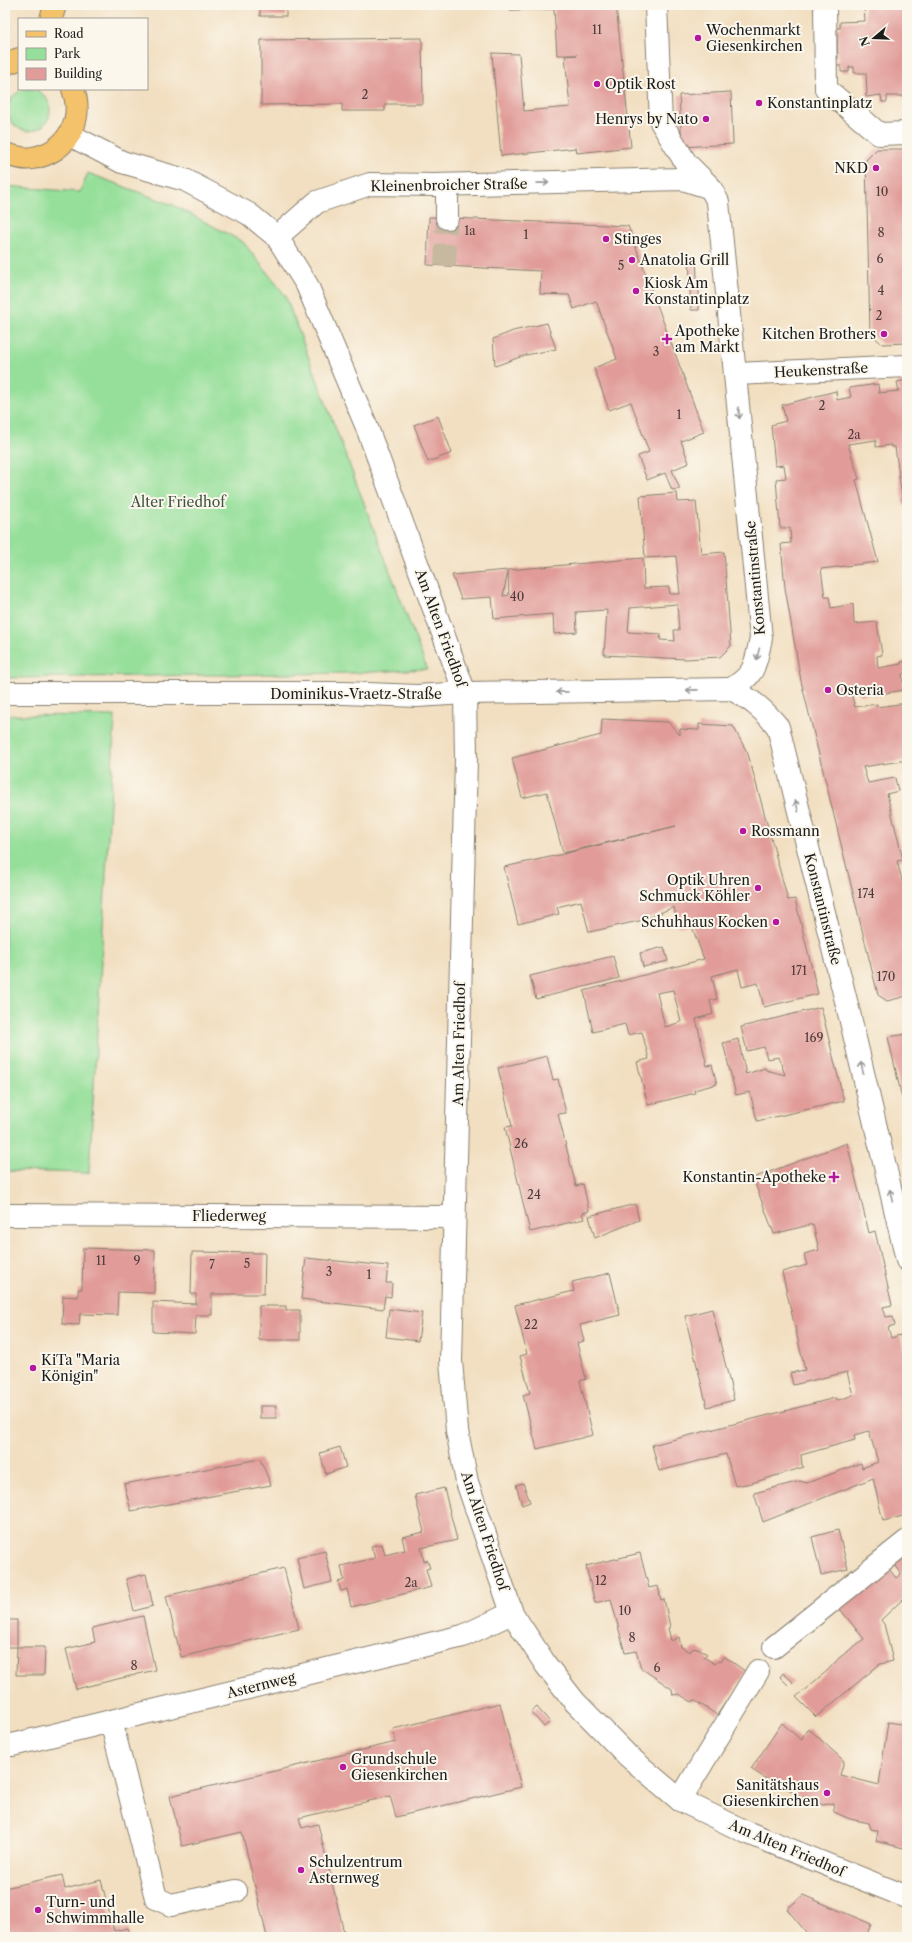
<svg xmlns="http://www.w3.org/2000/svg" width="912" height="1942" font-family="'Libre Caslon Text',serif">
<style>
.green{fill:#95df9a;stroke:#587e5b}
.building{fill:#e19c99;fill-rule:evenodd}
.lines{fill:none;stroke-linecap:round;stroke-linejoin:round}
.minor-tunnel{stroke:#c7b8a0;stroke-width:22;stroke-dasharray:22 11;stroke-linecap:butt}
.minor-casing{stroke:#877e6e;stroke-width:24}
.major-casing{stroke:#877e6e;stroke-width:24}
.minor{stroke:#fff;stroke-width:22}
.major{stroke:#f3c26a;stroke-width:22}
.oneway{stroke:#999}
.poi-dot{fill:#b5179e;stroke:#fbf7ec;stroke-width:1.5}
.labels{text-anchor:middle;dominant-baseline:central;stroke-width:4;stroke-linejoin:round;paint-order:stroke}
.number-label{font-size:12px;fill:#4d3c3b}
.poi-label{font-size:14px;fill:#1c1c1c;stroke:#fbf7ec;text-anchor:start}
.street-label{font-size:14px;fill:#1c1c1c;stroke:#fbf7ec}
.park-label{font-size:14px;fill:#405642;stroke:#fbf7ec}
</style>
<rect width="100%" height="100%" fill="#fbf7ec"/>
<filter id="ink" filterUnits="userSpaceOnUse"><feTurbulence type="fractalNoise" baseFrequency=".025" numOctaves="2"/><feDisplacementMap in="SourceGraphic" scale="8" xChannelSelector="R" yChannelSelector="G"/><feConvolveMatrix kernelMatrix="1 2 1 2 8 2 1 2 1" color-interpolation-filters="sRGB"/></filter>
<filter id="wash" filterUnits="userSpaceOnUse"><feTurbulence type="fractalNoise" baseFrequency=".012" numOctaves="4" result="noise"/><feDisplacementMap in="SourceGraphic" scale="16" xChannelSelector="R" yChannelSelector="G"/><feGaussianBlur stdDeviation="0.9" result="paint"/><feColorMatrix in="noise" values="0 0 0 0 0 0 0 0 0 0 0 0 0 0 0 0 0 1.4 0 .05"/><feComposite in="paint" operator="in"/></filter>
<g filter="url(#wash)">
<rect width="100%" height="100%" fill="#f2dfc1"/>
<!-- green -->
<g class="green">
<circle cx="29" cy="110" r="21"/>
<path d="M 88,173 L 173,205 L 243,242 L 285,295 L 427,669 L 354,673 L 5,678 L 5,186 L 80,192 Z"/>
<path d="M 5,715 L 115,716 L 89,1173 L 5,1171 Z"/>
</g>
<g id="blocks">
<!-- building -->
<g class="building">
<rect x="260" y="5" width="26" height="11"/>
<path d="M 510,5 L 616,5 L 631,147 L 577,153 L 576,148 L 501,156 L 492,53 L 519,54 L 524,111 L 570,107 L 565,56 L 577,55 L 557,55 L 554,9 L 510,10 Z"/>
<path d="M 864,5 L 907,5 L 907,100 L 904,100 L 903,96 L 887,96 L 887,102 L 882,102 L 881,95 L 867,97 L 865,95 L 867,94 L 866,73 L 854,73 L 854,67 L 849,67 L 849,72 L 841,72 L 841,66 L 836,66 L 836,59 L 838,59 L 837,34 L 835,34 L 835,28 L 840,28 L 840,22 L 865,21 Z"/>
<path d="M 422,38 L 423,104 L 385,104 L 385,111 L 342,111 L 342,104 L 261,105 L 261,40 Z"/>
<path d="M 731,92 L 733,144 L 682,147 L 679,95 Z"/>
<path d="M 877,149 L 907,149 L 907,343 L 882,344 L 870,333 L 866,160 Z"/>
<path d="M 429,217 L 628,226 L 704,432 L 681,441 L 689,463 L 672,470 L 680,489 L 672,490 L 665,473 L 647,480 L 638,456 L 649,452 L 631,402 L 609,410 L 594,368 L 617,359 L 596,301 L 574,309 L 569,295 L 540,294 L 541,271 L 427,265 Z"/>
<path d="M 689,258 L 696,258 L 697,278 L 690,279 Z"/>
<path d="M 690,289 L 699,289 L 699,310 L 691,310 Z"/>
<path d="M 547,323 L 556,349 L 526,355 L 495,366 L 493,339 L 513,331 Z"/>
<path d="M 907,380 L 907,504 L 903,505 L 895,447 L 891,447 L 891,445 L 876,447 L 876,440 L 848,444 L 859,479 L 856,480 L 878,562 L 821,569 L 825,597 L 829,597 L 831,608 L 853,604 L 854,624 L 877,622 L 882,655 L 877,656 L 878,668 L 901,664 L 901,662 L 907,661 L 907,673 L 902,674 L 904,690 L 874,695 L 874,693 L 860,695 L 859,688 L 850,690 L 855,707 L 877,704 L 877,707 L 907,703 L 907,760 L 863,767 L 868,783 L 895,778 L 898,791 L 887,794 L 903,860 L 897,861 L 907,899 L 907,996 L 887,1001 L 878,995 L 801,681 L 785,588 L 781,544 L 791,543 L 790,528 L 780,528 L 776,479 L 786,478 L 784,465 L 775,466 L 771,425 L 786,421 L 782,405 L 836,391 L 837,400 L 851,397 L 849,388 L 878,384 L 879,393 L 899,391 L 897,382 Z"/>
<path d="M 438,416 L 452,453 L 428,462 L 414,425 Z"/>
<path d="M 677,493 L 678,502 L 696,501 L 701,554 L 724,552 L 731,646 L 720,657 L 686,659 L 604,655 L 607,610 L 576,612 L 577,632 L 554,634 L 553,614 L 494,619 L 492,597 L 461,599 L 452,575 L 643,558 L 644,588 L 669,587 L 670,594 L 680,594 L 676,556 L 645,558 L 640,496 ZM 508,571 L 509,595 L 503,596 ZM 677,604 L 679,630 L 674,630 L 675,641 L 660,640 L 661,634 L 628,632 L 630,608 Z"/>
<path d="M 602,719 L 668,722 L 680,735 L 680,729 L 699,730 L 699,724 L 733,726 L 748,754 L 788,900 L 795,899 L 818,994 L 764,1007 L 758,983 L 742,987 L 738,969 L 712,976 L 717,999 L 710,1001 L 713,1014 L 696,1019 L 707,1066 L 712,1065 L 717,1084 L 694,1090 L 695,1093 L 648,1105 L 637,1062 L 649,1059 L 642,1032 L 628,1035 L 625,1024 L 593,1032 L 584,991 L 704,959 L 691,924 L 678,927 L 674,907 L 643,920 L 589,932 L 581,901 L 557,907 L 559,914 L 518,924 L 504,867 L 559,855 L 676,826 L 563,853 L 547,792 L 522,798 L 512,758 L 601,735 ZM 673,990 L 681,1022 L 665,1027 L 657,993 Z"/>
<path d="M 664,947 L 668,961 L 643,967 L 640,953 Z"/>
<path d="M 613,956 L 619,978 L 536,999 L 530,976 Z"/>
<path d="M 821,1007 L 844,1101 L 757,1121 L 750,1092 L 736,1095 L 723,1043 L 738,1039 L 746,1074 L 765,1068 L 766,1070 L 785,1075 L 779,1057 L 767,1059 L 764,1047 L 747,1051 L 741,1027 Z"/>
<path d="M 907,1034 L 907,1115 L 906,1115 L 888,1037 Z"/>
<path d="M 547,1056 L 553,1080 L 558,1079 L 566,1113 L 558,1114 L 576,1186 L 583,1184 L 589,1211 L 582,1213 L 584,1219 L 530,1232 L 505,1127 L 512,1126 L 498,1068 Z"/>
<path d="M 847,1143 L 869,1233 L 875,1231 L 892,1305 L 883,1307 L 886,1317 L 893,1316 L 895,1325 L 888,1327 L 891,1338 L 900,1335 L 907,1363 L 907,1515 L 883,1521 L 873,1478 L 763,1522 L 754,1493 L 800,1481 L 807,1483 L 861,1463 L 862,1468 L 878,1462 L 869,1431 L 854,1435 L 855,1440 L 801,1455 L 802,1465 L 804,1467 L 752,1483 L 735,1486 L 726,1454 L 659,1471 L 652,1445 L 835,1398 L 839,1400 L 853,1395 L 847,1372 L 793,1385 L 790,1373 L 805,1370 L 782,1272 L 807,1265 L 804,1254 L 819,1250 L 813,1224 L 774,1234 L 753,1178 Z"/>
<path d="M 635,1204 L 639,1220 L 595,1238 L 589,1216 Z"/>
<path d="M 83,1248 L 155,1250 L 154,1293 L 118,1292 L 117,1315 L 80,1314 L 79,1325 L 62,1324 L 63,1296 L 78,1297 L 78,1289 L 82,1289 Z"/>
<path d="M 192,1252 L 265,1253 L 264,1294 L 212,1294 L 212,1315 L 196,1315 L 195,1334 L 153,1332 L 153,1302 L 196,1304 L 196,1294 L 191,1294 Z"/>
<path d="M 306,1258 L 388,1266 L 386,1283 L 392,1283 L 391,1297 L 385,1296 L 383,1309 L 301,1299 Z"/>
<path d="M 610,1273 L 620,1315 L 580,1325 L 584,1341 L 577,1343 L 586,1379 L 580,1381 L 593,1435 L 537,1449 L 523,1395 L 530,1393 L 520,1356 L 527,1354 L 515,1305 L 574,1291 L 572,1282 Z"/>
<path d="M 259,1306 L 286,1306 L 286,1310 L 300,1310 L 300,1340 L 259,1340 Z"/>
<path d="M 389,1309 L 422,1313 L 418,1341 L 386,1337 Z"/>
<path d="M 712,1309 L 734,1400 L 707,1407 L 685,1316 Z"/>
<rect x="260" y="1406" width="16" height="12"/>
<path d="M 340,1447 L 346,1467 L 326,1474 L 320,1453 Z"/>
<path d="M 260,1459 L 271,1485 L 131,1511 L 124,1484 Z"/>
<path d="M 523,1483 L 530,1502 L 522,1505 L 516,1485 Z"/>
<path d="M 444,1488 L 457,1540 L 421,1548 L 424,1561 L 427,1560 L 430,1568 L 426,1569 L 431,1587 L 351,1607 L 347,1589 L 341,1591 L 338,1582 L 344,1580 L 341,1566 L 375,1558 L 371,1546 L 382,1544 L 385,1555 L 405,1550 L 402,1537 L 424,1532 L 415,1495 Z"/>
<path d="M 838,1530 L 848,1569 L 821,1575 L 812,1537 Z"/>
<path d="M 907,1548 L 907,1612 L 903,1599 L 881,1620 L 884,1624 L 893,1661 L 880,1664 L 816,1717 L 796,1697 L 827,1671 L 839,1658 L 864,1639 L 836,1604 L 886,1565 L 896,1578 L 901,1574 L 891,1561 Z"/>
<path d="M 325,1551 L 332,1582 L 304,1589 L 297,1558 Z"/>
<path d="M 640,1553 L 649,1588 L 658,1586 L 661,1600 L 664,1599 L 670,1627 L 668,1628 L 671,1641 L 679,1637 L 681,1647 L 690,1652 L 692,1649 L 698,1648 L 707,1654 L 704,1657 L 715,1664 L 718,1661 L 720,1662 L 724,1656 L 746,1672 L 717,1715 L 694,1700 L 692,1702 L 679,1694 L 673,1695 L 672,1689 L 641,1668 L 636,1651 L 625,1653 L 611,1599 L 595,1603 L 586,1566 Z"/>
<path d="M 284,1568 L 299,1629 L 181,1657 L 166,1596 Z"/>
<path d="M 146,1574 L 153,1606 L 134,1611 L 126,1579 Z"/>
<path d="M 143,1616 L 155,1670 L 76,1689 L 66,1649 L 95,1642 L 92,1628 Z"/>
<rect x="5" y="1620" width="12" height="27"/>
<path d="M 17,1647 L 45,1647 L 44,1675 L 16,1675 Z"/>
<path d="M 783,1673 L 793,1682 L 789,1686 L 780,1677 Z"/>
<path d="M 500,1703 L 521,1787 L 396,1817 L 390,1796 L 299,1818 L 302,1828 L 318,1824 L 345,1937 L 267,1937 L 242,1832 L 182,1846 L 170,1796 L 396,1742 L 393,1729 Z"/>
<path d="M 537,1707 L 550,1722 L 544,1727 L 531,1712 Z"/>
<path d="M 888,1722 L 907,1725 L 907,1849 L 876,1841 L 878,1831 L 871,1829 L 869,1823 L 850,1819 L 834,1812 L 833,1803 L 822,1805 L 805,1795 L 803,1799 L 779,1783 L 777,1786 L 751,1769 L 782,1723 L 801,1740 L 808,1728 L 844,1761 L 840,1775 L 879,1785 Z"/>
<path d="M 62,1875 L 65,1889 L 101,1880 L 114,1931 L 128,1928 L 130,1937 L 6,1937 L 5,1888 Z"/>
<path d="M 803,1895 L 871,1924 L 866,1937 L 810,1937 L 787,1909 Z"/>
</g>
</g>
</g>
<g filter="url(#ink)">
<use href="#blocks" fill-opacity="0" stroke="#877e6e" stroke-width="1"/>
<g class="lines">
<!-- minor-tunnel -->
<path class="minor-tunnel" d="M 445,266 L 447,218"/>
<!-- minor casing -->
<g class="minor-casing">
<g id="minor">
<path d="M 656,5 L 661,122 L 686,163 L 710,187 L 718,202 L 761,638 C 755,665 756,674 731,689"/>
<path d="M 825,5 L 826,89 L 879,134 L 907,133"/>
<path d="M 70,135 L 122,162 L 185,180 L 249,214 L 277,237 L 307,285 L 366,425 L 465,693 L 466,759 L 451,1361 L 457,1431 L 467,1482 L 512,1613 L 546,1665 L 575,1702 L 628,1756 L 680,1800 L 746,1832 L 907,1897"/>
<path d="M 447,218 L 447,185"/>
<path d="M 277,237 L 317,202 L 370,184 L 434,185 L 683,179 L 708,187"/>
<path d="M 735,374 L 907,366"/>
<path d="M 5,693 L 344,693 L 417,696 L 465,693 L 731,689 C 751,699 764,710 778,727 L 850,1017 L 907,1260"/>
<path d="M 5,1215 L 453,1217"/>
<path d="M 774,1647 L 907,1541"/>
<path d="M 111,1721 L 156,1898 L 171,1905 L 236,1891"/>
<path d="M 5,1744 L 12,1745 L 463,1636 L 512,1613"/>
<path d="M 680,1800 L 758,1671"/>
</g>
</g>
<!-- major casing -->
<g class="major-casing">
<g id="major">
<path d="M 51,19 L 55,5"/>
<path d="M 5,64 L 19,59"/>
<path d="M 5,154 C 14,156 23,160 32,158 C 66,153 85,121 73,89"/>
</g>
</g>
<!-- minor -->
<use href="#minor" class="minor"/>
<!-- major -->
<use href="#major" class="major"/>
</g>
<!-- one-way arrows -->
<defs><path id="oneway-shaft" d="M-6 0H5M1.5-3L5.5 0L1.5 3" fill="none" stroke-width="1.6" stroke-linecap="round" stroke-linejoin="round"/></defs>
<g class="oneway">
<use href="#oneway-shaft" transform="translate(543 183) rotate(-1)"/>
<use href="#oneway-shaft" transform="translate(739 413) rotate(84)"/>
<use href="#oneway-shaft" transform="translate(758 654) rotate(104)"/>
<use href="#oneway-shaft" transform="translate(692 690) rotate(179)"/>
<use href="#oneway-shaft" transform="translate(562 692) rotate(179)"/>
<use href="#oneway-shaft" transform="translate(797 806) rotate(-104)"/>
<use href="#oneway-shaft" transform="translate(862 1068) rotate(-103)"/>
<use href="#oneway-shaft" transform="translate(891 1195) rotate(-103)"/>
</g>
</g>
<!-- markers -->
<g class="poi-dot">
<circle cx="698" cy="38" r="4"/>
<circle cx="597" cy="84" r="4"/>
<circle cx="759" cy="103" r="4"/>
<circle cx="706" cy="119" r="4"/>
<circle cx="876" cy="168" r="4"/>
<circle cx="606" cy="239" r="4"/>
<circle cx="632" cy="260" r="4"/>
<circle cx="636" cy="291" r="4"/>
<circle cx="884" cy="334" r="4"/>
<path d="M665 333h4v4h4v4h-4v4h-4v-4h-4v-4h4z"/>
<circle cx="828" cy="690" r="4"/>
<circle cx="743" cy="831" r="4"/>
<circle cx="758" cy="888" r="4"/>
<circle cx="776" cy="922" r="4"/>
<path d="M832 1171h4v4h4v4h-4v4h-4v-4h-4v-4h4z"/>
<circle cx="33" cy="1368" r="4"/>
<circle cx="343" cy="1767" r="4"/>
<circle cx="827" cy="1793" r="4"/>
<circle cx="301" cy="1870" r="4"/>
<circle cx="38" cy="1910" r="4"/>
</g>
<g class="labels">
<!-- number labels -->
<g class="number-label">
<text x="597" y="29">11</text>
<text x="365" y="94">2</text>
<text x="882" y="191">10</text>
<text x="470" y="230">1a</text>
<text x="881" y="232">8</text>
<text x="526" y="234">1</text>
<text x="880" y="258">6</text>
<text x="621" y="265">5</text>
<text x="881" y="290">4</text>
<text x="879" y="315">2</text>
<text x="656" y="351">3</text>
<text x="822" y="405">2</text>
<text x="679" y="414">1</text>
<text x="854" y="434">2a</text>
<text x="517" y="596">40</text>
<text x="866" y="893">174</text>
<text x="799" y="970">171</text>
<text x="886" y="976">170</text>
<text x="814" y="1037">169</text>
<text x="521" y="1143">26</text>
<text x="534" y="1194">24</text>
<text x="101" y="1260">11</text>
<text x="137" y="1260">9</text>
<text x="247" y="1263">5</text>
<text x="212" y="1264">7</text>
<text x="329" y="1271">3</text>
<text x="369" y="1274">1</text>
<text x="531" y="1324">22</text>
<text x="601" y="1580">12</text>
<text x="411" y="1582">2a</text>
<text x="625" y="1610">10</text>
<text x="632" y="1637">8</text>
<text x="134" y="1665">8</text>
<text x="657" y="1667">6</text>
</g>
<!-- poi labels -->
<g class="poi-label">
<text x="706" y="30">Wochenmarkt<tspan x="706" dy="16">Giesenkirchen</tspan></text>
<text x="605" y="84">Optik Rost</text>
<text x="767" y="103">Konstantinplatz</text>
<text x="698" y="119" text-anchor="end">Henrys by Nato</text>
<text x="868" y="168" text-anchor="end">NKD</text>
<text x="614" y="239">Stinges</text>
<text x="640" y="260">Anatolia Grill</text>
<text x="644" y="283">Kiosk Am<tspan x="644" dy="16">Konstantinplatz</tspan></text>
<text x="675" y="331">Apotheke<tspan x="675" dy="16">am Markt</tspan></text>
<text x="876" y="334" text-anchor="end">Kitchen Brothers</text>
<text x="836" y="690">Osteria</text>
<text x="751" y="831">Rossmann</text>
<text x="750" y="880" text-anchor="end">Optik Uhren<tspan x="750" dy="16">Schmuck Köhler</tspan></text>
<text x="768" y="922" text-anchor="end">Schuhhaus Kocken</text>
<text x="826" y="1177" text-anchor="end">Konstantin-Apotheke</text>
<text x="41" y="1360">KiTa "Maria<tspan x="41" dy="16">Königin"</tspan></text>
<text x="351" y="1759">Grundschule<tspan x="351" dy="16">Giesenkirchen</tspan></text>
<text x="819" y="1785" text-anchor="end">Sanitätshaus<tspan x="819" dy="16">Giesenkirchen</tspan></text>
<text x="309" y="1862">Schulzentrum<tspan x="309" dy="16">Asternweg</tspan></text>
<text x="46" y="1902">Turn- und<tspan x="46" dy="16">Schwimmhalle</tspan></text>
</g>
<!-- street labels -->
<g class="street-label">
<text transform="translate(449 185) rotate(-1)">Kleinenbroicher Straße</text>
<text transform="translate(821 370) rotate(-3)">Heukenstraße</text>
<text transform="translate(755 578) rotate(-95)">Konstantinstraße</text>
<text transform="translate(441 628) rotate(70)">Am Alten Friedhof</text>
<text x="356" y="694">Dominikus-Vraetz-Straße</text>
<text transform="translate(823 909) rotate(76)">Konstantinstraße</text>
<text transform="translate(459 1044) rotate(-89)">Am Alten Friedhof</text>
<text x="229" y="1216">Fliederweg</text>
<text transform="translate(485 1531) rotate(72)">Am Alten Friedhof</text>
<text transform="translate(261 1685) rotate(-14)">Asternweg</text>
<text transform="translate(787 1848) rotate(23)">Am Alten Friedhof</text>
</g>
<!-- park labels -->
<g class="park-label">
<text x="178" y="502">Alter Friedhof</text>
</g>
</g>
<!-- margin -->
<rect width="912" height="1942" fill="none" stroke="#fbf7ec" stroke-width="20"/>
<!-- legend -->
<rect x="18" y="18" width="130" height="72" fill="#fbf7ec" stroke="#a29f99"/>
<rect x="26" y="31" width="20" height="6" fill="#f3c26a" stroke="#a29f99"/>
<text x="54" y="38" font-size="12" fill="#1c1c1c">Road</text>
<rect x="26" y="48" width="20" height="12" fill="#95df9a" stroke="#a29f99"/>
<text x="54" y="58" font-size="12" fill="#1c1c1c">Park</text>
<rect x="26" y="68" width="20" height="12" fill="#e19c99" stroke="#a29f99"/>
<text x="54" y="78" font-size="12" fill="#1c1c1c">Building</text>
<!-- north arrow -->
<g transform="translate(874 38) rotate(251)" stroke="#fbf7ec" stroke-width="3" paint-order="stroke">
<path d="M0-3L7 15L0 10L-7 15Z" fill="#1c1c1c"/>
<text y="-6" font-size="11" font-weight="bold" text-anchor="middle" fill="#1c1c1c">N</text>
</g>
</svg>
